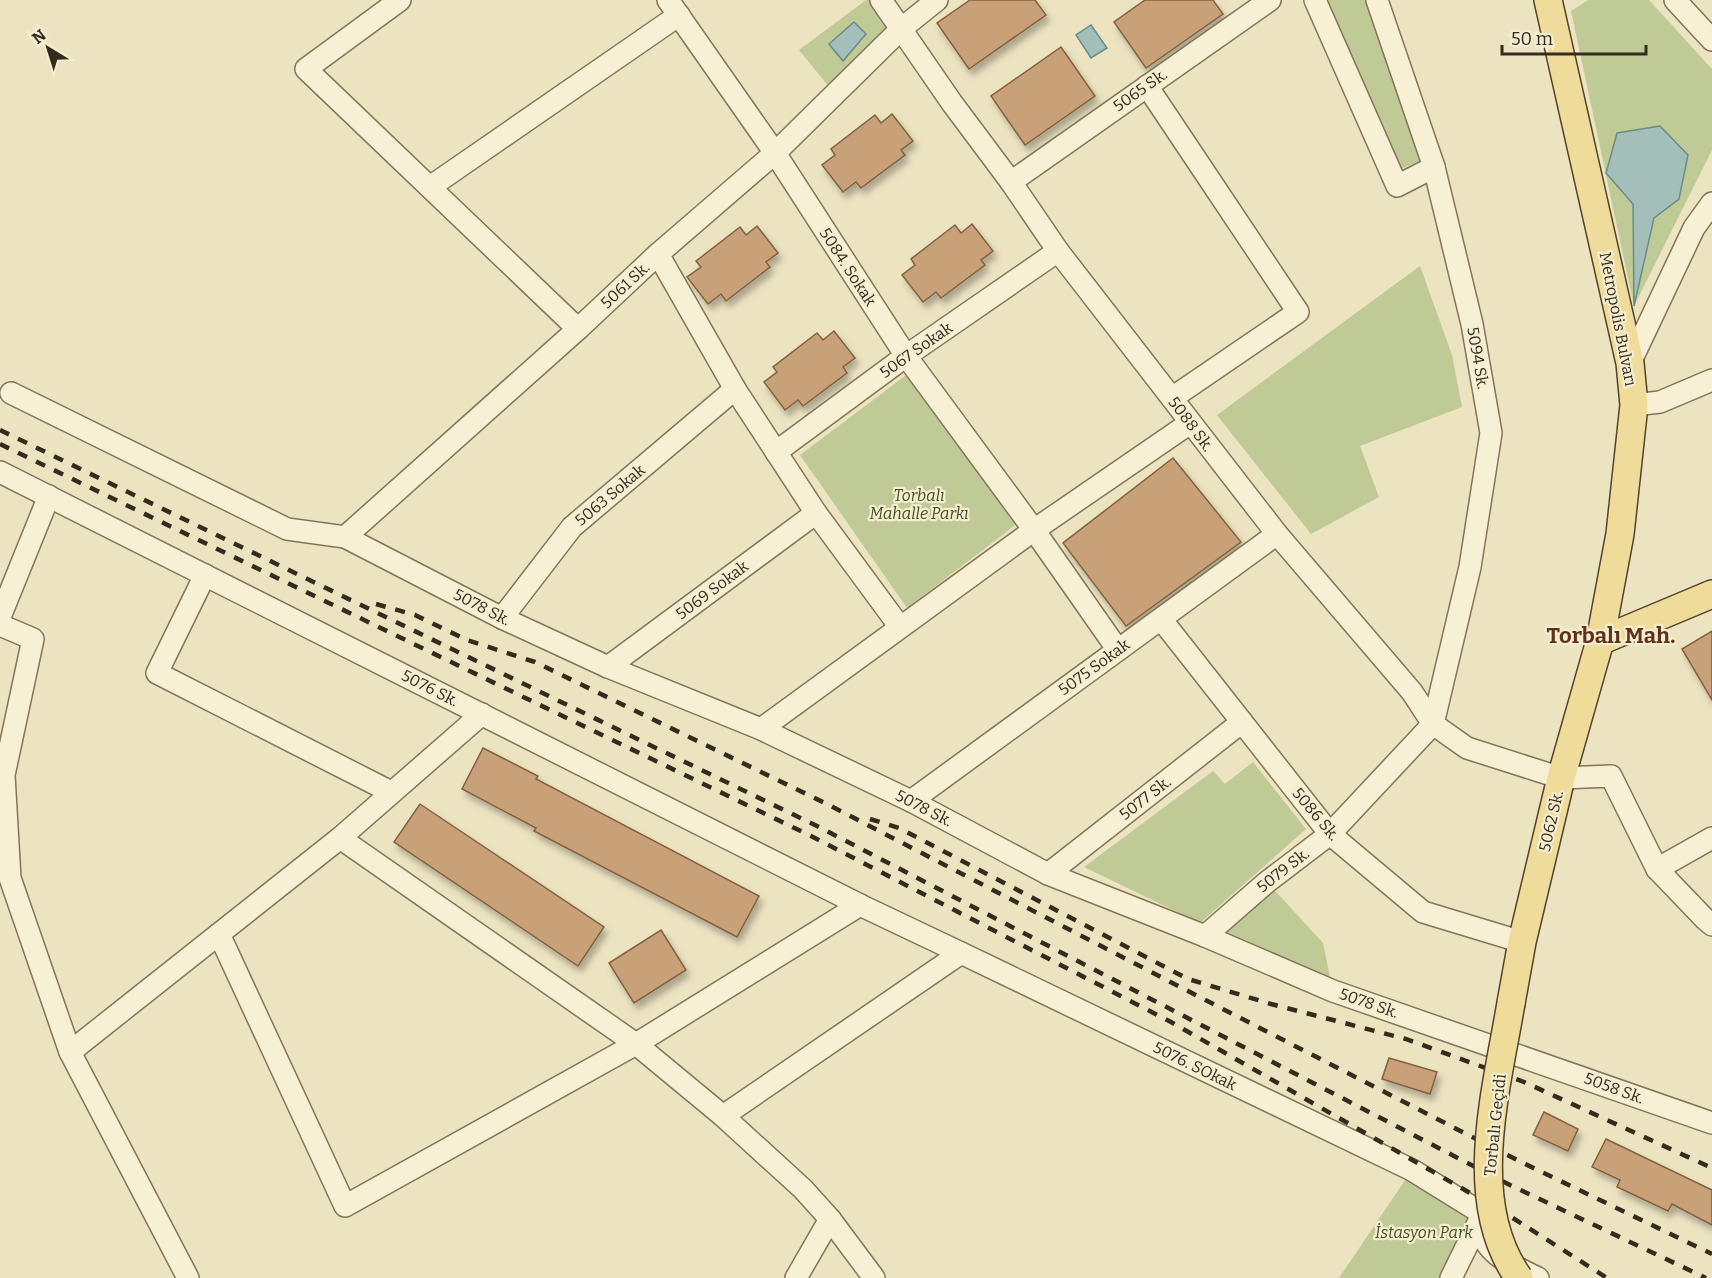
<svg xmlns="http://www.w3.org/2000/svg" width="1712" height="1278" font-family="Bitter,serif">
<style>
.green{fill:#bfca96}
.water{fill:#a4bfb9;stroke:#6b8c87;stroke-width:1.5}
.building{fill:#c9a178;stroke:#836140;stroke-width:1.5;filter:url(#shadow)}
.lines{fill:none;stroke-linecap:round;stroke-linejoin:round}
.minor-casing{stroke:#857459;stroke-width:24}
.major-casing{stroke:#53422e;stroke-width:30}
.minor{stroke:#f7f0d4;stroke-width:21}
.major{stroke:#efdc9a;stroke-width:27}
.rail{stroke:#352b1d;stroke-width:4.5;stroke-dasharray:10 10;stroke-linecap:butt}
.major-bridge-casing{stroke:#53422e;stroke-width:30;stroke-linecap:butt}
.major-bridge{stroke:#efdc9a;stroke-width:27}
.labels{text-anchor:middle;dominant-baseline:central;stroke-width:4.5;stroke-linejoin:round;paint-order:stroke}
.street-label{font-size:16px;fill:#352b1d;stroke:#f4edd0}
.park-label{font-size:16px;font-style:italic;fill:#425124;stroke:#f4edd0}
.district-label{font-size:22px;font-weight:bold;fill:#60321e;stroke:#f4edd0}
</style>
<defs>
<filter id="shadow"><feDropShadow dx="3.5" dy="6" stdDeviation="3" flood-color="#0004"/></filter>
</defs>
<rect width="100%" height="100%" fill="#ece3c1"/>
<!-- green -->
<g class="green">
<path d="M 866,0 L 877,0 L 901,29 L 834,93 L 799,50 Z"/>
<path d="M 1323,0 L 1366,0 L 1422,160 L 1401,169 Z"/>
<path d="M 1588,0 L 1649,0 L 1712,69 L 1712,150 L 1634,306 L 1571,11 Z"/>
<path d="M 1420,266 L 1452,355 L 1462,407 L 1360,446 L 1379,497 L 1311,534 L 1217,415 Z"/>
<path d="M 909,373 L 1018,523 L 907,608 L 800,455 Z"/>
<path d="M 1253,762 L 1306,829 L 1200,923 L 1084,867 L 1213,771 L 1225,784 Z"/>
<path d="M 1267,882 L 1323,943 L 1333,991 L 1205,936 Z"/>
<path d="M 1412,1170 L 1483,1214 L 1451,1278 L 1339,1278 Z"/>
</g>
<!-- water -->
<g class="water">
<path d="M 854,22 L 866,34 L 843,61 L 829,44 Z"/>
<path d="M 1091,25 L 1107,48 L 1091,58 L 1076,35 Z"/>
<path d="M 1660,126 L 1688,155 L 1679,199 L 1654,218 L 1634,306 L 1633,204 L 1606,173 L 1617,133 Z"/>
</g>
<!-- building -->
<g class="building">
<path d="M 970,0 L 1035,0 L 1046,15 L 969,69 L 937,23 Z"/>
<path d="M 1145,0 L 1213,0 L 1223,14 L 1146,68 L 1114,22 Z"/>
<path d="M 1061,47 L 1095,96 L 1025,145 L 991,96 Z"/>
<path d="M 892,114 L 913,141 L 901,150 L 905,155 L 861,188 L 856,182 L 843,192 L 822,165 L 835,155 L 831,149 L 875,115 L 881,123 Z"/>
<path d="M 972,224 L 993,251 L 981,260 L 985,265 L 941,298 L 936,292 L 923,302 L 902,275 L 915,265 L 911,259 L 955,225 L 961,233 Z"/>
<path d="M 757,226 L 778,253 L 766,262 L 770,267 L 726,301 L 721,294 L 708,304 L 687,277 L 701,267 L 696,261 L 740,227 L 746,235 Z"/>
<path d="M 834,331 L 855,358 L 843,367 L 847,373 L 803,406 L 798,400 L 785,410 L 764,382 L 777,372 L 773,367 L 817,333 L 823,340 Z"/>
<path d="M 1173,458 L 1241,542 L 1126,626 L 1063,543 Z"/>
<path d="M 1712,631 L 1712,700 L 1682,649 Z"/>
<path d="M 483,748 L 538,776 L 536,779 L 759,896 L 737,937 L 534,831 L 536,828 L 462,789 Z"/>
<path d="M 420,804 L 604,927 L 578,966 L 394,842 Z"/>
<path d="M 661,930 L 686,970 L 634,1003 L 609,963 Z"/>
<path d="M 1389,1058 L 1437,1072 L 1430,1094 L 1382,1079 Z"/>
<path d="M 1544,1112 L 1578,1129 L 1568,1151 L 1533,1135 Z"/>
<path d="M 1606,1139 L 1712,1190 L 1712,1225 L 1672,1204 L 1668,1211 L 1617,1187 L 1620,1180 L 1592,1167 Z"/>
</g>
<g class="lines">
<!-- minor casing -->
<g class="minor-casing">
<g id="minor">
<path d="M 400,0 L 306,69 L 578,329"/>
<path d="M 668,0 L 775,153 L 906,356 L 1034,530 L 1118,650"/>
<path d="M 881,0 L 952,103 L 1011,182 L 1058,251 L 1277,534 L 1412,692 L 1433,724 L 1467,748 L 1561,778 L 1611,776 L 1657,869 L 1705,919 L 1712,925"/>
<path d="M 1315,0 L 1397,186 L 1434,167"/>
<path d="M 1675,0 L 1712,40"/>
<path d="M 1147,86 L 1298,312 L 1172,398"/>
<path d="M 1011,182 L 1270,0"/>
<path d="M 430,187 L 679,15"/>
<path d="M 658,254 L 735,389 L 816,513 L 900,627"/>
<path d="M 1630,363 L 1694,228 L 1712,203"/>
<path d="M 11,393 L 287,529 L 345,537 L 502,618 L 608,667 L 761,729 L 911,801 L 1048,874 L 1205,936 L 1333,991 L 1712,1123"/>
<path d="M 1634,405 L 1660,402 L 1712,380"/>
<path d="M 776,452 L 906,356 L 1058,251"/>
<path d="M 0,472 L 860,905"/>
<path d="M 345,537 L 578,329 L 658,254 L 775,153 L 901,29 L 937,0"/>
<path d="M 205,575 L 157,673 L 391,792"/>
<path d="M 0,617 L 49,496"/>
<path d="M 502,618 L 572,527 L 735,389"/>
<path d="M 1161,619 L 1330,834 L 1423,912 L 1522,942"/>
<path d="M 0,625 L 33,639 L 4,775 L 10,878 L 70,1052 L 188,1278"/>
<path d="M 608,667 L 816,513"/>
<path d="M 761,729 L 1034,530 L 1190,423"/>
<path d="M 911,801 L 1277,534"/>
<path d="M 340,838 L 636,1044 L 723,1116 L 803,1189 L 830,1219 L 874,1278"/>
<path d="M 1657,869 L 1712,838"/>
<path d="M 1048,874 L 1242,722"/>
<path d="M 219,934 L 345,1206 L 636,1044 L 860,905 L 961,953"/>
<path d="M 1205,936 L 1267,882 L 1330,834 L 1433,724 L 1470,567 L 1491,433 L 1472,324 L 1434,167 L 1377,0"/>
<path d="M 70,1052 L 340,838 L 482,714"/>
<path d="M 723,1116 L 961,953 L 1412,1170 L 1483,1214"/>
<path d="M 1483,1214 C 1483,1221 1481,1232 1484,1238 C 1490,1256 1521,1270 1538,1278"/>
<path d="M 796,1278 L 830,1219"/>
<path d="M 1451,1278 L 1481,1217"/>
</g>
</g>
<!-- major casing -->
<g class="major-casing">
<g id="major">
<path d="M 1600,641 L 1712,594"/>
<path d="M 1511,1003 L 1522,942 L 1561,778 L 1600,641 L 1620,534 L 1634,405 L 1630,363 L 1548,0"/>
</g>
</g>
<!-- minor -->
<use href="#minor" class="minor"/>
<!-- major -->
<use href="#major" class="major"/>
<!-- rail -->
<g class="rail">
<path d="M 0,430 L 817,826 L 1510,1185 L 1706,1278"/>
<path d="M 0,444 L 811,836 L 1171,1022 L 1505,1213 L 1607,1278"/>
<path d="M 376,604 L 415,615 L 467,640 L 535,662 L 829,805 L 1184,989 L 1519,1161 L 1712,1254"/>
<path d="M 870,819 L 899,828 L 1188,979 L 1271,1004 L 1406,1039 L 1524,1082 L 1712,1168"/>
</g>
<!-- major-bridge casing -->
<g class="major-bridge-casing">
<path id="major-bridge" d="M 1511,1003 C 1497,1088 1464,1202 1519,1278"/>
</g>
<!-- major-bridge -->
<use href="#major-bridge" class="major-bridge"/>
</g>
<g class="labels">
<!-- street labels -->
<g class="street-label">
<text transform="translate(1140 90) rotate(-35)">5065 Sk.</text>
<text transform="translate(848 267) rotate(57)">5084. Sokak</text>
<text transform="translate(625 285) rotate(-43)">5061 Sk.</text>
<text transform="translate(1618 319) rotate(79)">Metropolis Bulvarı</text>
<text transform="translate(916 350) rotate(-35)">5067 Sokak</text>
<text transform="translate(1478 358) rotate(80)">5094 Sk.</text>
<text transform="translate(1191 424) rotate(53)">5088 Sk.</text>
<text transform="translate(610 495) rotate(-40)">5063 Sokak</text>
<text transform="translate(712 590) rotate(-37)">5069 Sokak</text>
<text transform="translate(482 607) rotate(27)">5078 Sk.</text>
<text transform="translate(1094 667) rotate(-36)">5075 Sokak</text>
<text transform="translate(430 688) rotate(27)">5076 Sk.</text>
<text transform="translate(1145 798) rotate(-38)">5077 Sk.</text>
<text transform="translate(924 808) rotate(27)">5078 Sk.</text>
<text transform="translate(1316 814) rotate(50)">5086 Sk.</text>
<text transform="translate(1551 821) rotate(-77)">5062 Sk.</text>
<text transform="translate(1283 870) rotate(-38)">5079 Sk.</text>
<text transform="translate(1369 1003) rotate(19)">5078 Sk.</text>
<text transform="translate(1195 1066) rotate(26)">5076. SOkak</text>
<text transform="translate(1614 1088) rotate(20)">5058 Sk.</text>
<text transform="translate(1495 1125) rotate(-84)">Torbalı Geçidi</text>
</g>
<!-- park labels -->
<g class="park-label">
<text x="919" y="495">Torbalı<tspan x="919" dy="18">Mahalle Parkı</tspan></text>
<text x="1424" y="1232">İstasyon Park</text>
</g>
<!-- district labels -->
<g class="district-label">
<text x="1611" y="635">Torbalı Mah.</text>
</g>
</g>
<!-- north arrow -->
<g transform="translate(48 48) rotate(322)" stroke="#f4edd0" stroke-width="4.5" paint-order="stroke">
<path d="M0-4.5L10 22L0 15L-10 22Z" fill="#352b1d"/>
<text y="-9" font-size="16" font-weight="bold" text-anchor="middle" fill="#352b1d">N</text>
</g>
<!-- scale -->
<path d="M1502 45v9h144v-9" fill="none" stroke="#352b1d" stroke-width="3"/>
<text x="1511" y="45" font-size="18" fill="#352b1d" stroke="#f4edd0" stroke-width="4.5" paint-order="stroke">50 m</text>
</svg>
